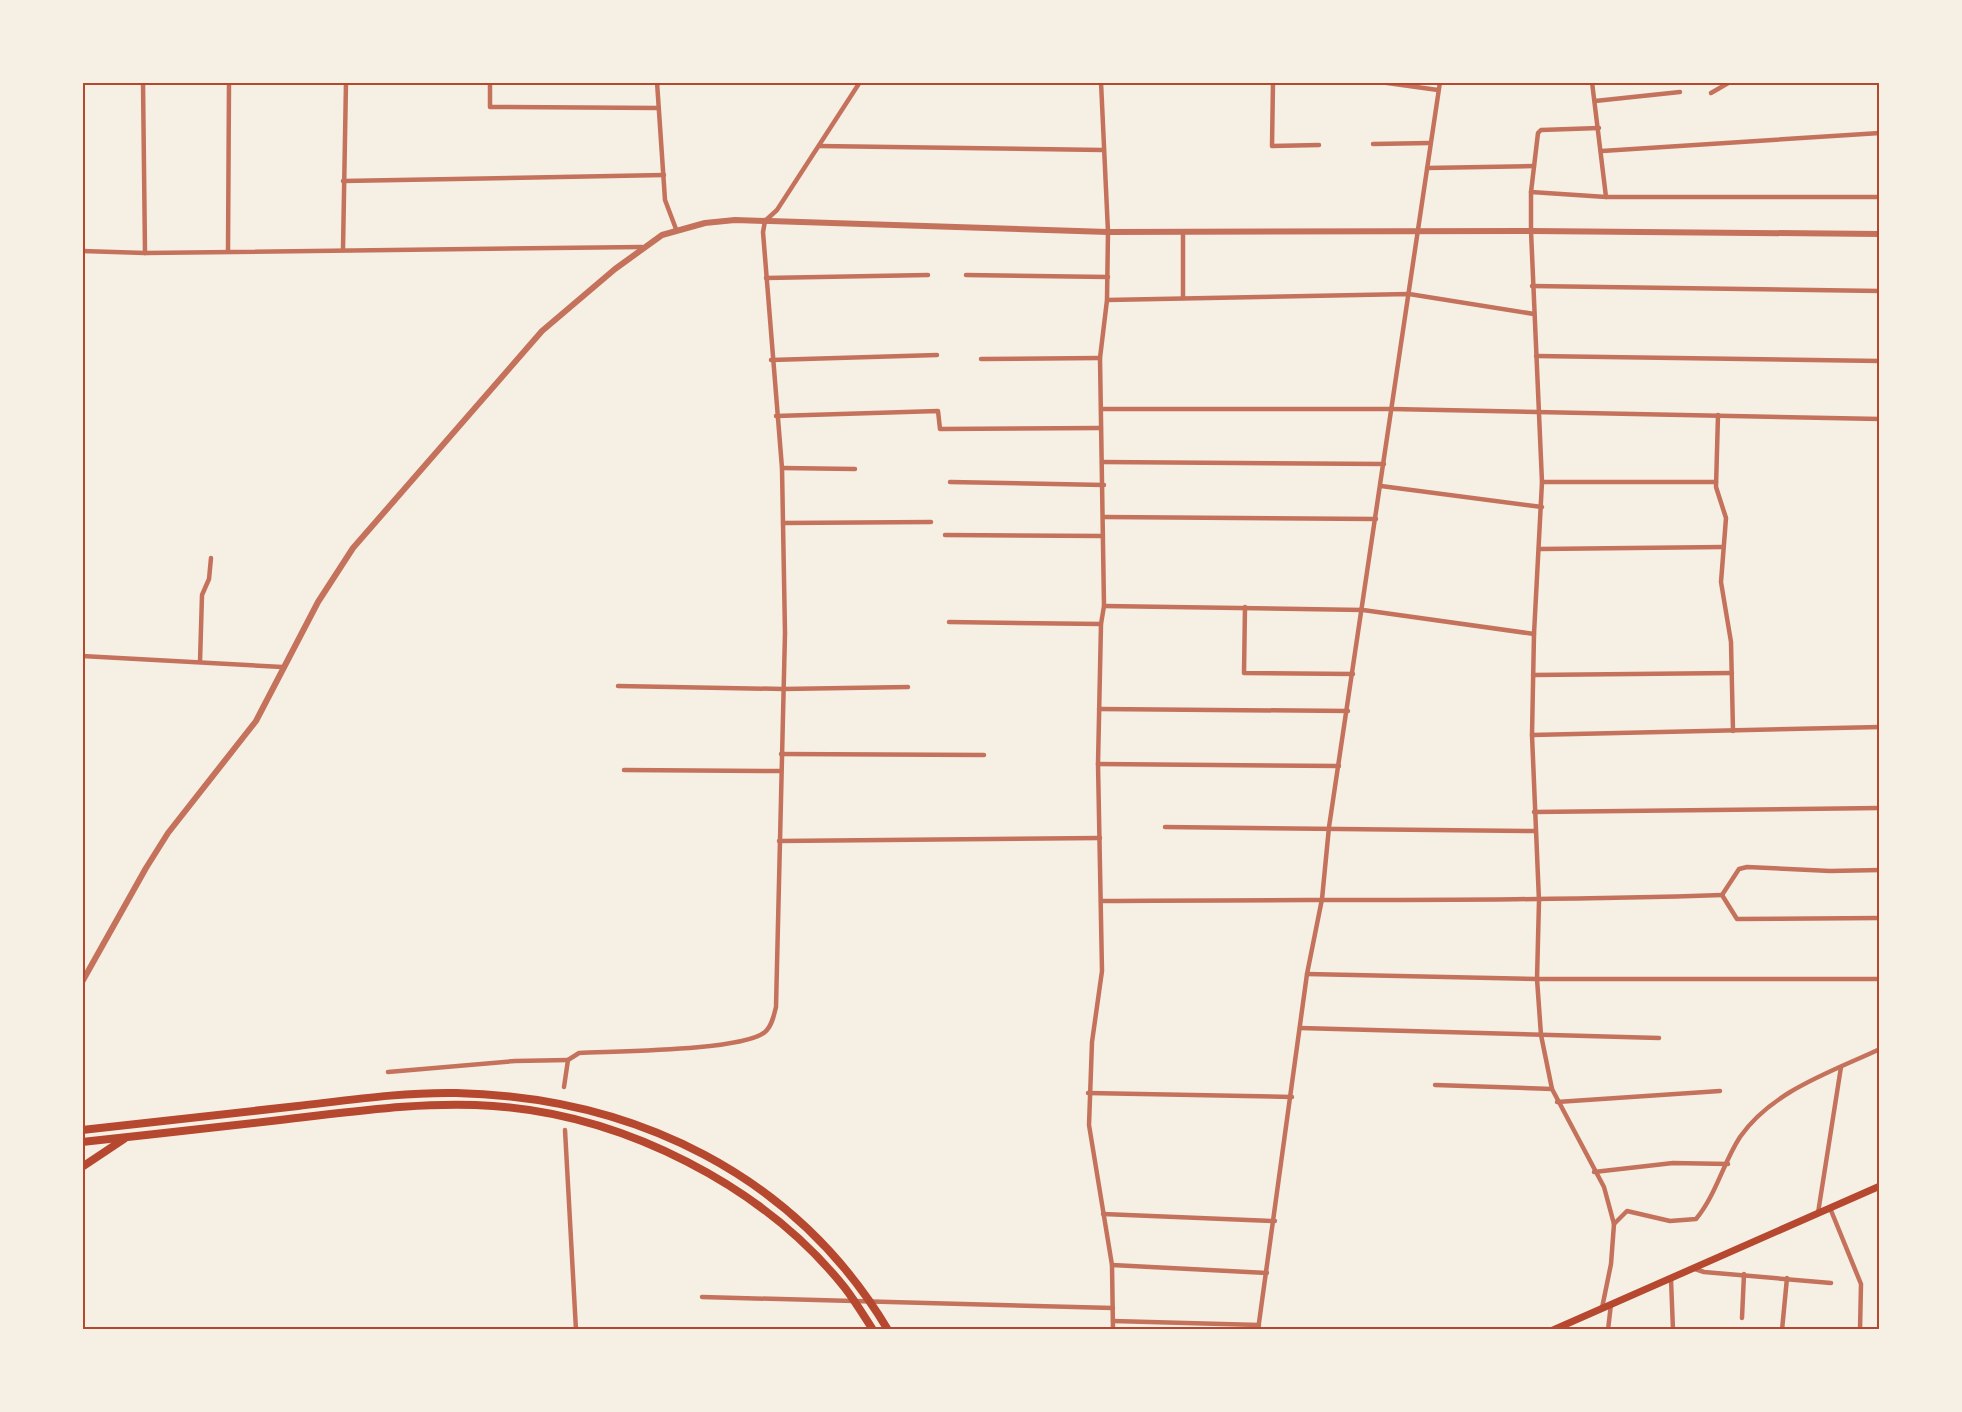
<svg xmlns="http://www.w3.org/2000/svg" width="1962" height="1412" font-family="'Fira Sans',sans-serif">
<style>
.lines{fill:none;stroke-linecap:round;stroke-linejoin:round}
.minor{stroke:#c5725c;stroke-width:4.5}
.tertiary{stroke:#c5725c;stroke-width:6}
.secondary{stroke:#b5482f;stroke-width:7}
.trunk{stroke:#b5482f;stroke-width:8}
.neatline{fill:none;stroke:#b5482f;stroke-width:2}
</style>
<rect width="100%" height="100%" fill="#f6efe4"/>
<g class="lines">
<!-- minor -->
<g class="minor">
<path d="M 143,82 L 145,253"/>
<path d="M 490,82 L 490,107 L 658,108"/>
<path d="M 657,82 L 665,200 L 676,229"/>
<path d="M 1101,82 L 1108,232 L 1107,300 L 1100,358 L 1104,606 L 1101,624 L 1098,764 L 1102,971 L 1092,1042 L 1089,1125 L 1112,1265 L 1113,1330"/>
<path d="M 1273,82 L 1272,146 L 1319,145"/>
<path d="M 1380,82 L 1438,90"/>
<path d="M 1592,82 L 1606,197"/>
<path d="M 1711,93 L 1730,82"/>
<path d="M 1595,101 L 1680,92"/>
<path d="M 1599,128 L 1541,130 L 1538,133 L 1531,192 L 1531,231 L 1542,482 L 1534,634 L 1532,735 L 1539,901 L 1537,979 L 1541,1035 L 1552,1089 L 1604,1187 L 1614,1224 L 1611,1264 L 1602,1308"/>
<path d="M 1373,144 L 1430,143"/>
<path d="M 819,146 L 1103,150"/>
<path d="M 1602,151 L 1880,133"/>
<path d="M 1427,168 L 1534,166"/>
<path d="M 343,181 L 664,175"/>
<path d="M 1531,192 L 1606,197 L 1880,197"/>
<path d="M 1183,232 L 1183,298"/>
<path d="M 343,249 L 346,82"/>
<path d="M 82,251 L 145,253 L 642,247"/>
<path d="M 228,251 L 229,82"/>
<path d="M 966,275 L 1108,277"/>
<path d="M 766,278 L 928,275"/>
<path d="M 1532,286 L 1880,291"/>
<path d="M 1107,300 L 1409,294 L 1534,314"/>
<path d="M 1536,356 L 1880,361"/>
<path d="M 981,359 L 1100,358"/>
<path d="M 771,360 L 937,355"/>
<path d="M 1102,409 L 1392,409 L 1880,419"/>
<path d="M 1718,415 L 1716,487 L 1726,518 L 1721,582 L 1731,642 L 1733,731"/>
<path d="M 776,416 L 938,411 L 940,429 L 1101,428"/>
<path d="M 1102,462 L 1384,464"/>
<path d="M 782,468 L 855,469"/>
<path d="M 950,482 L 1104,485"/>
<path d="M 1542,482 L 1716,482"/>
<path d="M 1381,486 L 1542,507"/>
<path d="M 1104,517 L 1376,519"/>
<path d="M 783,523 L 931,522"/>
<path d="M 945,535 L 1103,536"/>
<path d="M 1540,549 L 1723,547"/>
<path d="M 1104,606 L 1363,610 L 1534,634"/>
<path d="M 1245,607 L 1244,673 L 1353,674"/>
<path d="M 949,622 L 1101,624"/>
<path d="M 82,656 L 282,667"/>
<path d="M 200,662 L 202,595 L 209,579 L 211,558"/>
<path d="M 1533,675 L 1732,673"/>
<path d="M 618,686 L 783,689 L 908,687"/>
<path d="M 1099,709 L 1348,711"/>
<path d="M 1532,735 L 1880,727"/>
<path d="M 781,754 L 984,755"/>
<path d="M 1098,764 L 1339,766"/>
<path d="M 624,770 L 781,771"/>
<path d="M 1534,812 L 1880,808"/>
<path d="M 1165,827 L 1535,831"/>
<path d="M 779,841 L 1100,838"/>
<path d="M 1722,895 L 1739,869 L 1747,867 L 1830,871 L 1880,870"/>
<path d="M 1722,895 L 1737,919 L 1880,918"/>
<path d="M 1101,901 C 1308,899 1514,902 1722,895"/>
<path d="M 1307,974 L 1537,979 L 1880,979"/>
<path d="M 1300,1028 L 1659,1038"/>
<path d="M 388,1072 L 515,1061 L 568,1060"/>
<path d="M 1435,1085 L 1552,1089"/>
<path d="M 564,1087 L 568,1060 L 579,1053 C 615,1051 742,1051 765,1032 C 772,1026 774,1015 776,1007 L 785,633 L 782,468 L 763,232 L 765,221 L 777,210 L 860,82"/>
<path d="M 1088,1093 L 1292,1097"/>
<path d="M 1557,1102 L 1720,1091"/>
<path d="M 565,1130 L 576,1330"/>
<path d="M 1594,1172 L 1673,1163 L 1728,1164"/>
<path d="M 1830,1208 L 1861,1284 L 1860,1330"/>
<path d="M 1818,1213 L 1841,1067"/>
<path d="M 1103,1214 L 1275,1221"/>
<path d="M 1614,1224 L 1627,1211 L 1670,1221 L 1696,1219 C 1716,1195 1723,1163 1740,1137 C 1772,1091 1831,1072 1880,1049"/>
<path d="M 1112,1265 L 1267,1273"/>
<path d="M 1695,1269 L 1704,1272 L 1831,1283"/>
<path d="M 1671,1279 L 1673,1330"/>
<path d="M 702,1297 L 1113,1308"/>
<path d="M 1742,1318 L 1744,1274"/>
<path d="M 1113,1321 L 1259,1325"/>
<path d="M 1258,1330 L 1307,974 L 1322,899 L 1329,827 L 1440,82"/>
<path d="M 1608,1330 L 1611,1304"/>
<path d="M 1782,1330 L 1787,1278"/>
</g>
<!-- tertiary -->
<path class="tertiary" d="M 82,982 L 146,868 L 168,833 L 256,721 L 318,602 L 353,548 L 542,331 L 615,269 L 662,235 L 705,223 L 735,220 L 1108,232 L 1531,231 L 1880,234"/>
<!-- secondary -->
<path class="secondary" d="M 1553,1330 L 1880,1186"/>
<!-- trunk -->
<g class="trunk">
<path d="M 82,1130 C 154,1122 226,1114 298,1106 C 350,1100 404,1092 456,1093 C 634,1097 795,1174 888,1330"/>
<path d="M 82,1142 C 148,1135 215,1127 280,1120 C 351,1112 422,1101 493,1106 C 623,1115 763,1185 845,1288 C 855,1301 864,1316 873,1330"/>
<path d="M 82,1167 L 124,1139"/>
</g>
</g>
<!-- border -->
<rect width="1962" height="1412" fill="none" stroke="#f6efe4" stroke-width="168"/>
<rect x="84" y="84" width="1794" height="1244" class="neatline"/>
</svg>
